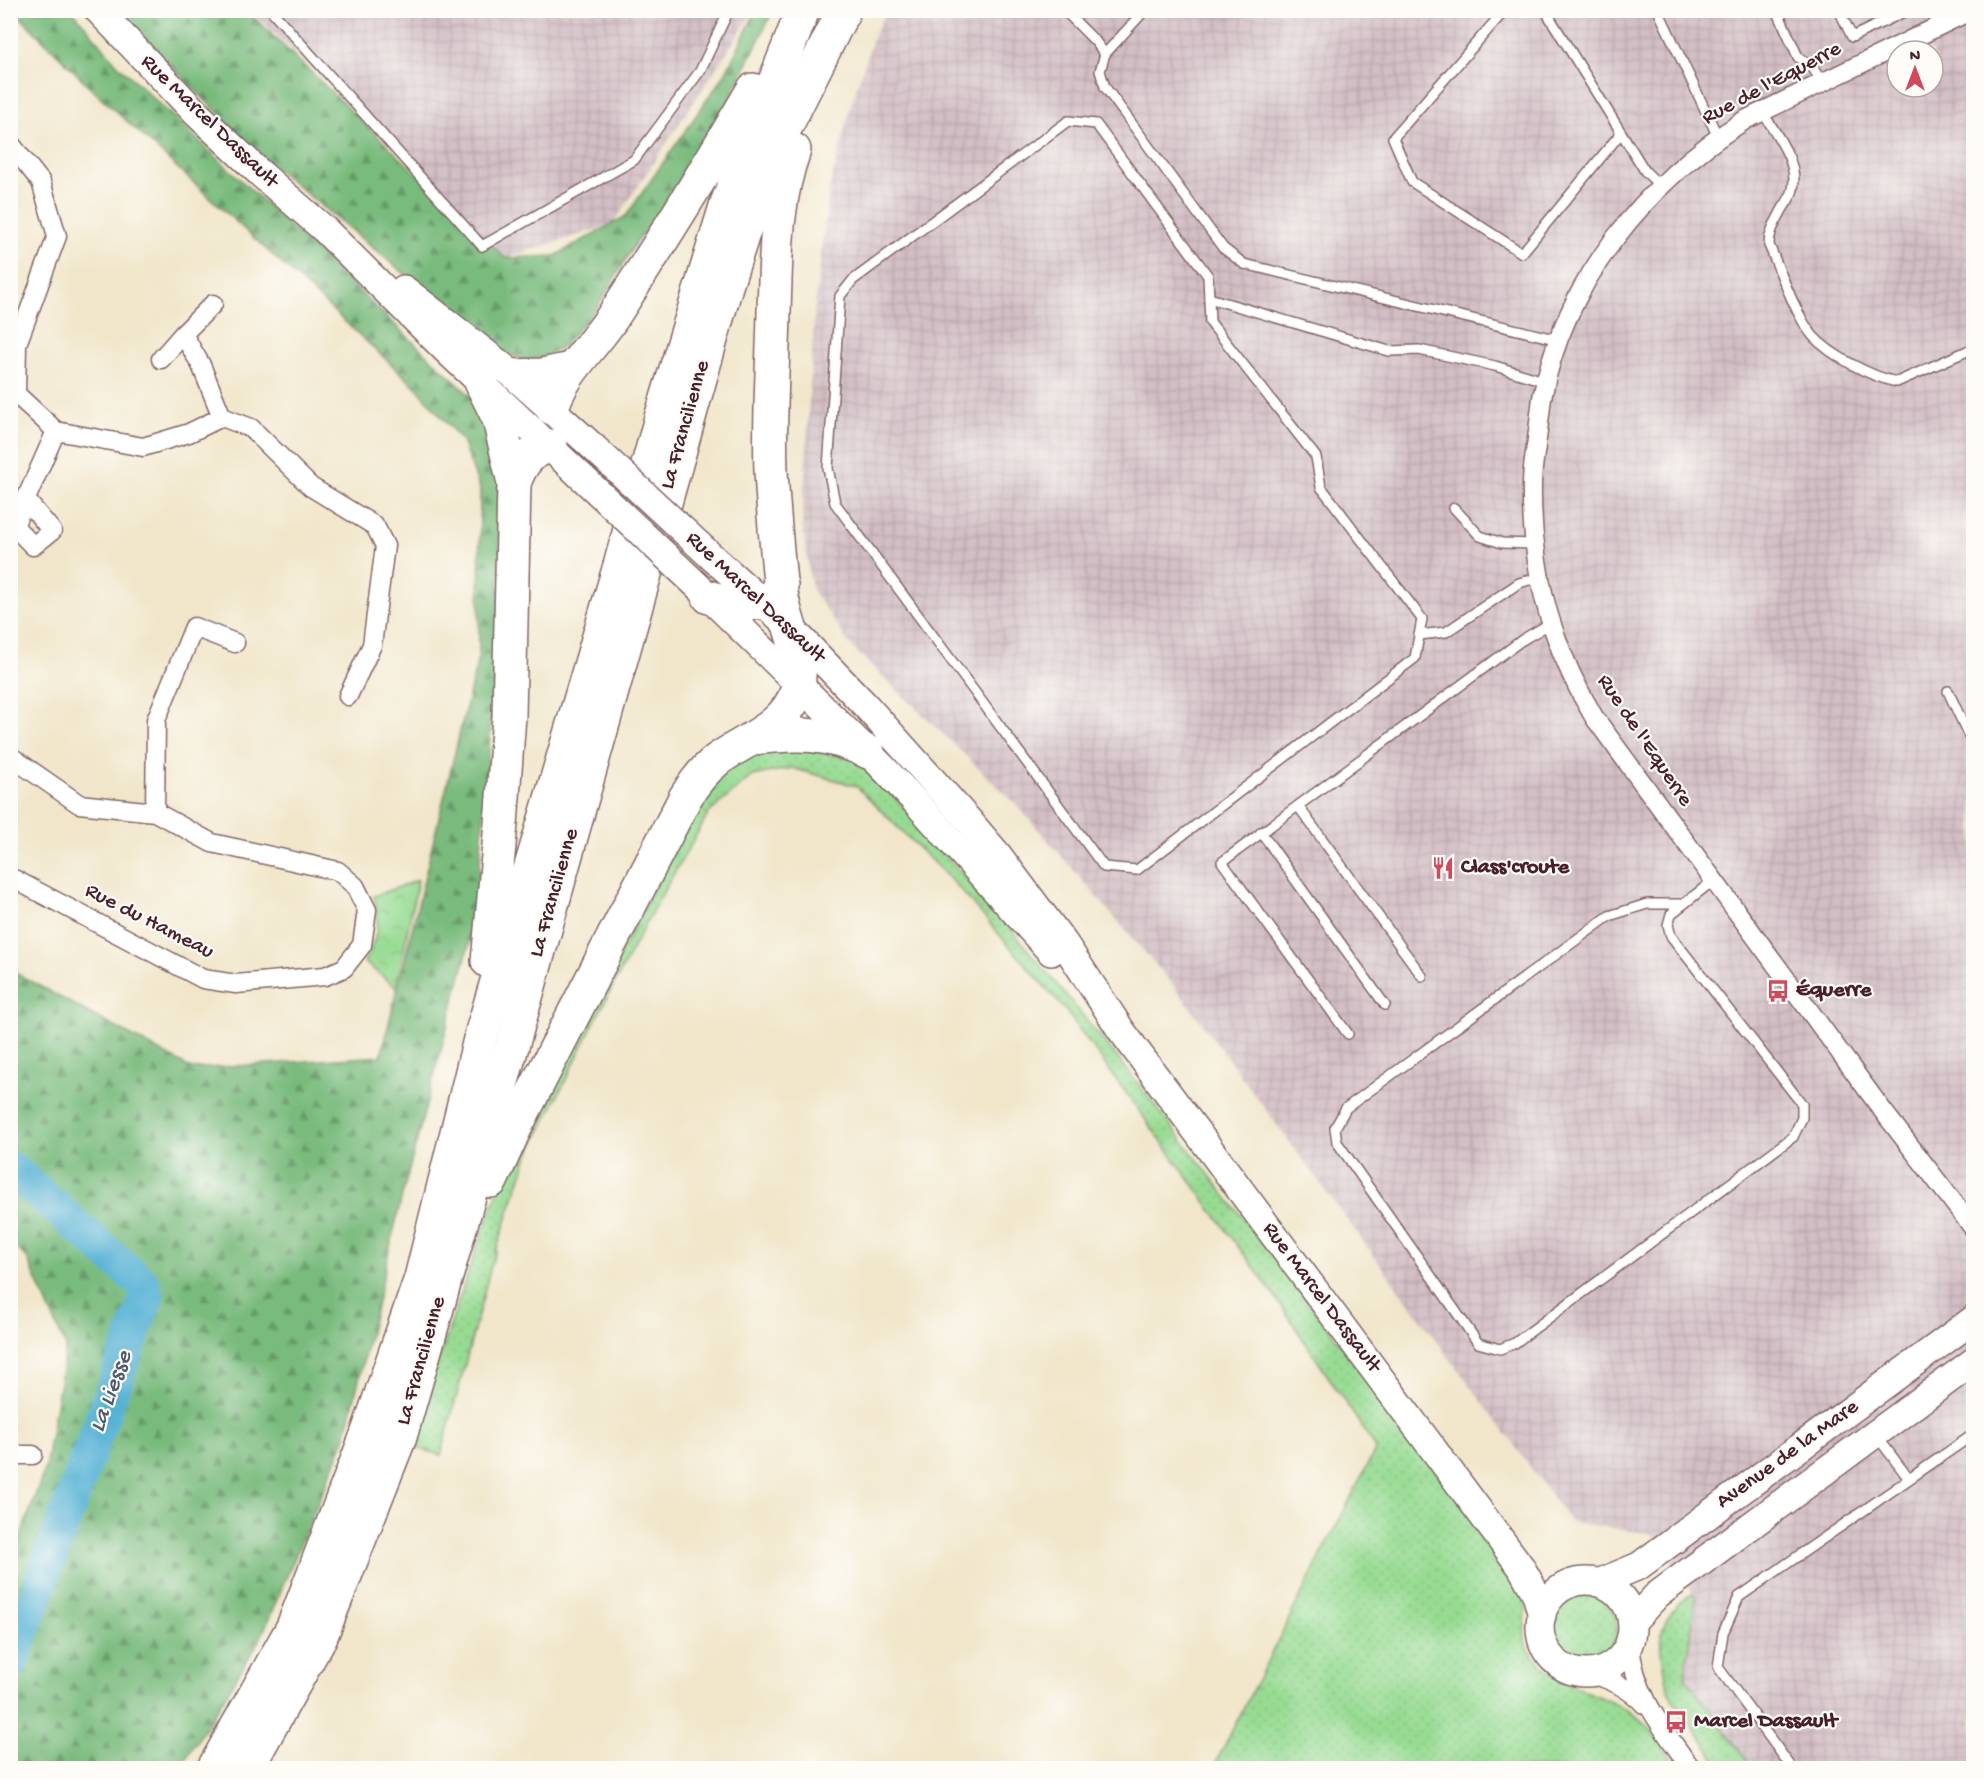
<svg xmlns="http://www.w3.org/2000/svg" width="1984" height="1779" font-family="'Gochi Hand',sans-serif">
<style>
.industrial{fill:url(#industrial-grid);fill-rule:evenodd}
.grass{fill:url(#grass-dots);stroke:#707d5f;stroke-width:1.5}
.forest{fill:url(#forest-firs);stroke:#626d54;stroke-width:1.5}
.park{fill:url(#park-crowns);stroke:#707d5f;stroke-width:1.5}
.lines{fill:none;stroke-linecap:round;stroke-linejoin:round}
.river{stroke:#57b2d5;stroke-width:34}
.lane-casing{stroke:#846563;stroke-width:12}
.street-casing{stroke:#846563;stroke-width:21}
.secondary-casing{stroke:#846563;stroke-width:30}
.highway-casing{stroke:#846563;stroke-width:36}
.lane{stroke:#fff;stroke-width:9}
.street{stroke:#fff;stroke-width:18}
.secondary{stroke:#fff;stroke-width:27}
.highway{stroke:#fff;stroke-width:33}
.secondary-bridge-casing{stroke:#846563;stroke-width:30;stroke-linecap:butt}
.secondary-bridge{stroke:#fff;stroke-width:27}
.labels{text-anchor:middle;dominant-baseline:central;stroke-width:4.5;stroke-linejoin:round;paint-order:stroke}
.street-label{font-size:22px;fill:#4a1f2b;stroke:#fdfcf7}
.poi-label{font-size:22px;font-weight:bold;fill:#4a1f2b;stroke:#fdfcf7;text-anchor:start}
.water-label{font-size:24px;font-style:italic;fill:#4f5a6f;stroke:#fdfcf7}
</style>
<defs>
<pattern id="industrial-grid" width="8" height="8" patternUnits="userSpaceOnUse" patternTransform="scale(1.5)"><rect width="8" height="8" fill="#d2bec5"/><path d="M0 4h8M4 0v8" fill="none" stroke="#b6a3a9"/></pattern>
<pattern id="grass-dots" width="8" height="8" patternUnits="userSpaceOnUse" patternTransform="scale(1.5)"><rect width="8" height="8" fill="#97db93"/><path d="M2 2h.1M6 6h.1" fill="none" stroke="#84bc7f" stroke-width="1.8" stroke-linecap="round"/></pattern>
<pattern id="forest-firs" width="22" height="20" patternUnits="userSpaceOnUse" patternTransform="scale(1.5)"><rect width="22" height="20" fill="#79bb7d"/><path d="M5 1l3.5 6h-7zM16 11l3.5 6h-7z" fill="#659767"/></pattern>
<pattern id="park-crowns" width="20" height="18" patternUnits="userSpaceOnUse" patternTransform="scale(1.5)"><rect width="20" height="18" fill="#97db93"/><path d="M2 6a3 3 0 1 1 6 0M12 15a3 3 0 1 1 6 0" fill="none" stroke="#84bc7f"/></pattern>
</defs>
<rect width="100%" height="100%" fill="#fdfcf7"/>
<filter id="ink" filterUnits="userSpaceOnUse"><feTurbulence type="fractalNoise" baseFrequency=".0167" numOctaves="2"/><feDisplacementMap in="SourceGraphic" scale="12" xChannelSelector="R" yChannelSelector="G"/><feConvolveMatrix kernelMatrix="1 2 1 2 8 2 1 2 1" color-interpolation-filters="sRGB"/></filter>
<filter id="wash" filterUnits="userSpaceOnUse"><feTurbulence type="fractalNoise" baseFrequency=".008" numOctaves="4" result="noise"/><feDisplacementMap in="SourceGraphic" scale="24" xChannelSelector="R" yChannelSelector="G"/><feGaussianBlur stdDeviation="1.35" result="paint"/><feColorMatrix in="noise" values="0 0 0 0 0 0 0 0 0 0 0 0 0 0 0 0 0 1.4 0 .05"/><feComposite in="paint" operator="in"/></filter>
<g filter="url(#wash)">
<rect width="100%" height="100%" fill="#f1e6ca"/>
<!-- industrial -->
<g class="industrial">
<path d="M 250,11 L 754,11 L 613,224 L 505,258 L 329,83 Z"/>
<path d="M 887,11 L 1973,11 L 1973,1768 L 1753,1768 L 1685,1678 L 1696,1597 L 1652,1534 L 1571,1522 L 1175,987 L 1017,805 L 850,645 L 812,589 L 802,524 L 815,304 L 829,190 L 852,102 L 875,33 ZM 1897,51 L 1933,51 L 1933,87 L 1897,87 Z"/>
</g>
<!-- grass -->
<g class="grass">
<path d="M 774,743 L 854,759 L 879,780 L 999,915 L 1114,1053 L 1312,1306 L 1511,1571 C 1518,1583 1525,1595 1526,1609 C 1526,1622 1521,1639 1529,1650 C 1552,1686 1596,1691 1630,1712 C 1651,1724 1663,1749 1677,1768 L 1213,1768 L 1376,1448 L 1273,1294 L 1066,1011 L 957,886 L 856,786 L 792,768 L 752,776 L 709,813 L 654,908 L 600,1011 L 528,1156 L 491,1266 L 441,1455 L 410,1446 L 475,1252 L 510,1161 L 716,772 Z"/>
<path d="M 1693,1593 L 1696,1597 L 1685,1678 L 1753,1768 L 1723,1768 L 1673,1701 L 1667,1683 L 1662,1653 L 1661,1634 L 1666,1620 L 1678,1604 Z"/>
<circle cx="1585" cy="1627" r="32"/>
</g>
<!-- forest -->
<g class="forest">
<path d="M 14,11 L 73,11 L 117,64 L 476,401 L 502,460 L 498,639 L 475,922 L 401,1200 L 345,1439 L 260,1640 L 180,1768 L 11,1768 L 11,1564 L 45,1468 L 66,1347 L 27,1258 L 11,1243 L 10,970 L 192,1069 L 381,1056 L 479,654 L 480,489 L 462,441 L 417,388 L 96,93 Z"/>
<path d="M 116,11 L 247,11 L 505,258 L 555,256 L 626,216 L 725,74 L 756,11 L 773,11 L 692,176 L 638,239 L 596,309 L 561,348 L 538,359 L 524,361 L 494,347 L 263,158 Z"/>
</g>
<!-- park -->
<path class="park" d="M 418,880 L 396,987 L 364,962 C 378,938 380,923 374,896 Z"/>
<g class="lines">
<!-- river -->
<path class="river" d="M 10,1168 L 143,1284 L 147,1297 L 10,1666"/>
</g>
</g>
<g filter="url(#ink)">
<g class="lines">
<!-- lane casing -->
<g class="lane-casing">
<g id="lane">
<path d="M 271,10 L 482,246 L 634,160 L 700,71 L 729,10"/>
<path d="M 1064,10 L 1095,41 L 1105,54"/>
<path d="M 1145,10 L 1105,54 L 1100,71 L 1105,87 L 1223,248 L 1244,264 L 1559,340"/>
<path d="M 1505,10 L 1393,138 L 1412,182 L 1522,253 L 1621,133"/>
<path d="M 1545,10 L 1645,171 L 1660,186"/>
<path d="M 1658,10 L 1718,137"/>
<path d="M 1777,10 L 1798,57 L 1813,68 L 1822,83"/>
<path d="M 1839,10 L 1852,37 L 1908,10"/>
<path d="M 1762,111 C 1775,133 1799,162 1793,189 C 1792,196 1786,203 1782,210 C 1776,222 1769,231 1769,245 C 1779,268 1797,318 1813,336 C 1830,355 1871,377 1897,382 L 1974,348"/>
<path d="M 1068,121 L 1096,124 L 1208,276 L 1210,322 L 1316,457 L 1321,487 L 1422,619 L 1415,658 L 1137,870 L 1104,867 L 835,503 L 828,468 L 840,296 L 853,280 Z"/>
<path d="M 1209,298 L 1389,351 L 1419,350 L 1495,366 L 1547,382"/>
<path d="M 1454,508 L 1480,536 L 1502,543 L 1536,544"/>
<path d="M 1419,635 L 1446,632 L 1519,583 L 1540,577"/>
<path d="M 1948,691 L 1968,734 L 1974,740"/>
<path d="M 1298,806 L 1422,976"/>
<path d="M 1261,832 L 1385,1005"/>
<path d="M 1683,904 L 1647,904 L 1609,916 L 1346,1108 L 1335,1128 L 1337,1142 L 1478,1343 L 1500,1349 L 1515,1343 L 1793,1137 L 1802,1118 L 1802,1104 L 1671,936 L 1668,925 L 1671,914 L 1714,880"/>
<path d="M 1348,1034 L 1222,862 L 1522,640 L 1551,623"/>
<path d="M 1876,1435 L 1909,1479"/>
<path d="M 1792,1768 L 1718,1667 L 1723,1633 L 1739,1597 L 1974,1434"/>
</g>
</g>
<!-- street casing -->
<g class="street-casing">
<g id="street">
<path d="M 1972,10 L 1745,120 C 1646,182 1564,282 1542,398 C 1540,412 1539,425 1537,439 C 1535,454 1532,469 1532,484 C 1531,532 1538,586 1554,631 C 1564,661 1578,690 1594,717 L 1883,1111 L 1974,1229"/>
<path d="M 10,143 L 41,182 L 57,236 L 17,344 L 16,394 L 10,396"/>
<path d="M 213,304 L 183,334 L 201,365 L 222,417"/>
<path d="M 161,359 L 183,334"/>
<path d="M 16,394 L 56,431 L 143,447 L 189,433 L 222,417 L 251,428 L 311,487 L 375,526 L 385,546 L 372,645 L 348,696"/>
<path d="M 26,500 L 52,531 L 33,546 L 14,526 L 56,431"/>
<path d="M 10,756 L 79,804 L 155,812 L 212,843 L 338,871 L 355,886 L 367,910 L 362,945 L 344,968 L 325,976 L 236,984 L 203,979 L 10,877"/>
<path d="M 155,812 L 156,720 L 194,627 L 235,643"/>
<path d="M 10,1455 L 33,1455"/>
<path d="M 1630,1643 C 1633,1693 1663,1729 1691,1768"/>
<path d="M 1584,1673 C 1608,1677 1628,1687 1645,1705"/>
</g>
</g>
<!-- secondary casing -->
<g class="secondary-casing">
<g id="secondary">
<path d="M 98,10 L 197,114 L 261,174 L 324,229 L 448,352 L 584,479"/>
<path d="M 404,289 L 511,373 L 592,446"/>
<path d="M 511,373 L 542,372 L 575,365"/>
<path d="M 713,558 L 789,626 L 866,706 L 969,821 L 998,855 L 1064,943 L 1121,1030 L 1521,1567 L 1536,1594 L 1542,1616"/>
<path d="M 705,593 L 868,752 L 914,800 L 1051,952"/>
<circle cx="1586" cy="1627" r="46"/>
<path d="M 1598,1583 L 1639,1566 L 1974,1319"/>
<path d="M 1632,1622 L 1657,1595 L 1974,1361"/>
</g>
</g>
<!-- highway casing -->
<g class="highway-casing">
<g id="highway">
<path d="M 481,382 L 499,419 L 514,483 L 509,716 L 501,824 L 488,961"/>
<path d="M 552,408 C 562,373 592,348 612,318 C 661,243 708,167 753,90"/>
<path d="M 514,483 C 521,464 530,450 551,446"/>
<path d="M 709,597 C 732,605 768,611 781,585"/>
<path d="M 754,738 C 798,733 827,732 868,752"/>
<path d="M 491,1181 L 516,1126 L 685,798 C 694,783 703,771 717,760 C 744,740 787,727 797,690 C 806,658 785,624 781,592 C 777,552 773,511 771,470 C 769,418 773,364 774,312 C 776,257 775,202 794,150"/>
<path d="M 214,1768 L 293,1627 L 367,1435 L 421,1278 L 480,1039 L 621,562 L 661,418 L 727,203 L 803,10"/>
<path d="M 247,1768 L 321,1636 L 400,1437 L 513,1043 L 726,286 L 749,215 L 776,146 L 844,10"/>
</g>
</g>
<!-- lane -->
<use href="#lane" class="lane"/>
<!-- street -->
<use href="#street" class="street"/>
<!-- secondary -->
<use href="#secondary" class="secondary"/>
<!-- highway -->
<use href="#highway" class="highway"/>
<!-- secondary-bridge casing -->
<g class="secondary-bridge-casing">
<g id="secondary-bridge">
<path d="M 592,446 L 713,558"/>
<path d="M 584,479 L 702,590"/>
</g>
</g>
<!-- secondary-bridge -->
<use href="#secondary-bridge" class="secondary-bridge"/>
</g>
</g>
<!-- icons -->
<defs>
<g id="restaurant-bare" transform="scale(1.8)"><path d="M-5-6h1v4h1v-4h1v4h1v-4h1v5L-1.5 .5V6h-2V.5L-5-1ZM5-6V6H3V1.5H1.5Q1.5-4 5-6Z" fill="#d1495b" stroke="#fdfcf7" stroke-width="2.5" paint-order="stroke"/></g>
<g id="bus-bare" transform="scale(1.8)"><path d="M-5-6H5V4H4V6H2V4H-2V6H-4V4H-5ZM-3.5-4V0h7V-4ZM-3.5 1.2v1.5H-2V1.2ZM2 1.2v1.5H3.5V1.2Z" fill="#d1495b" stroke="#fdfcf7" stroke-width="2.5" paint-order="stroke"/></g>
</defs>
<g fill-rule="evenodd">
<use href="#restaurant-bare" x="1443" y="868"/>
<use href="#bus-bare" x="1778" y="991"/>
<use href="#bus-bare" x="1676" y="1722"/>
</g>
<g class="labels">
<!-- street labels -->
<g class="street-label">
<text transform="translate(1772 84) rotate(-28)">Rue de l'Equerre</text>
<text transform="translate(209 122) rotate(44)">Rue Marcel Dassault</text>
<text transform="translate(686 425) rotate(-74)">La Francilienne</text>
<text transform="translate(755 598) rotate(43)">Rue Marcel Dassault</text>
<text transform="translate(1644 741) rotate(56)">Rue de l'Equerre</text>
<text transform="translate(555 893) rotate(-74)">La Francilienne</text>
<text transform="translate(149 922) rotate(27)">Rue du Hameau</text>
<text transform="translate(1321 1298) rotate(53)">Rue Marcel Dassault</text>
<text transform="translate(422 1361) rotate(-74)">La Francilienne</text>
<text transform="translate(1788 1455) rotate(-36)">Avenue de la Mare</text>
</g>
<!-- poi labels -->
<g class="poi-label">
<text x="1461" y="868">Class'croute</text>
<text x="1796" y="991">Équerre</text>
<text x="1694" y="1722">Marcel Dassault</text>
</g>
<!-- water labels -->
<g class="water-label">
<text transform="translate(112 1392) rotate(-70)">La Liesse</text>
</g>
</g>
<!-- margin -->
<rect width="1984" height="1779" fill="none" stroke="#fdfcf7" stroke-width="36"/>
<!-- north arrow -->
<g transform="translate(1915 69)"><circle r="28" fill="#fdfcf7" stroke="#b5a4a5" stroke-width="1.5"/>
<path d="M0-4.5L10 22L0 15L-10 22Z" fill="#d1495b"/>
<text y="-9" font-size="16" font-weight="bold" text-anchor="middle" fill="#4a1f2b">N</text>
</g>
</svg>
